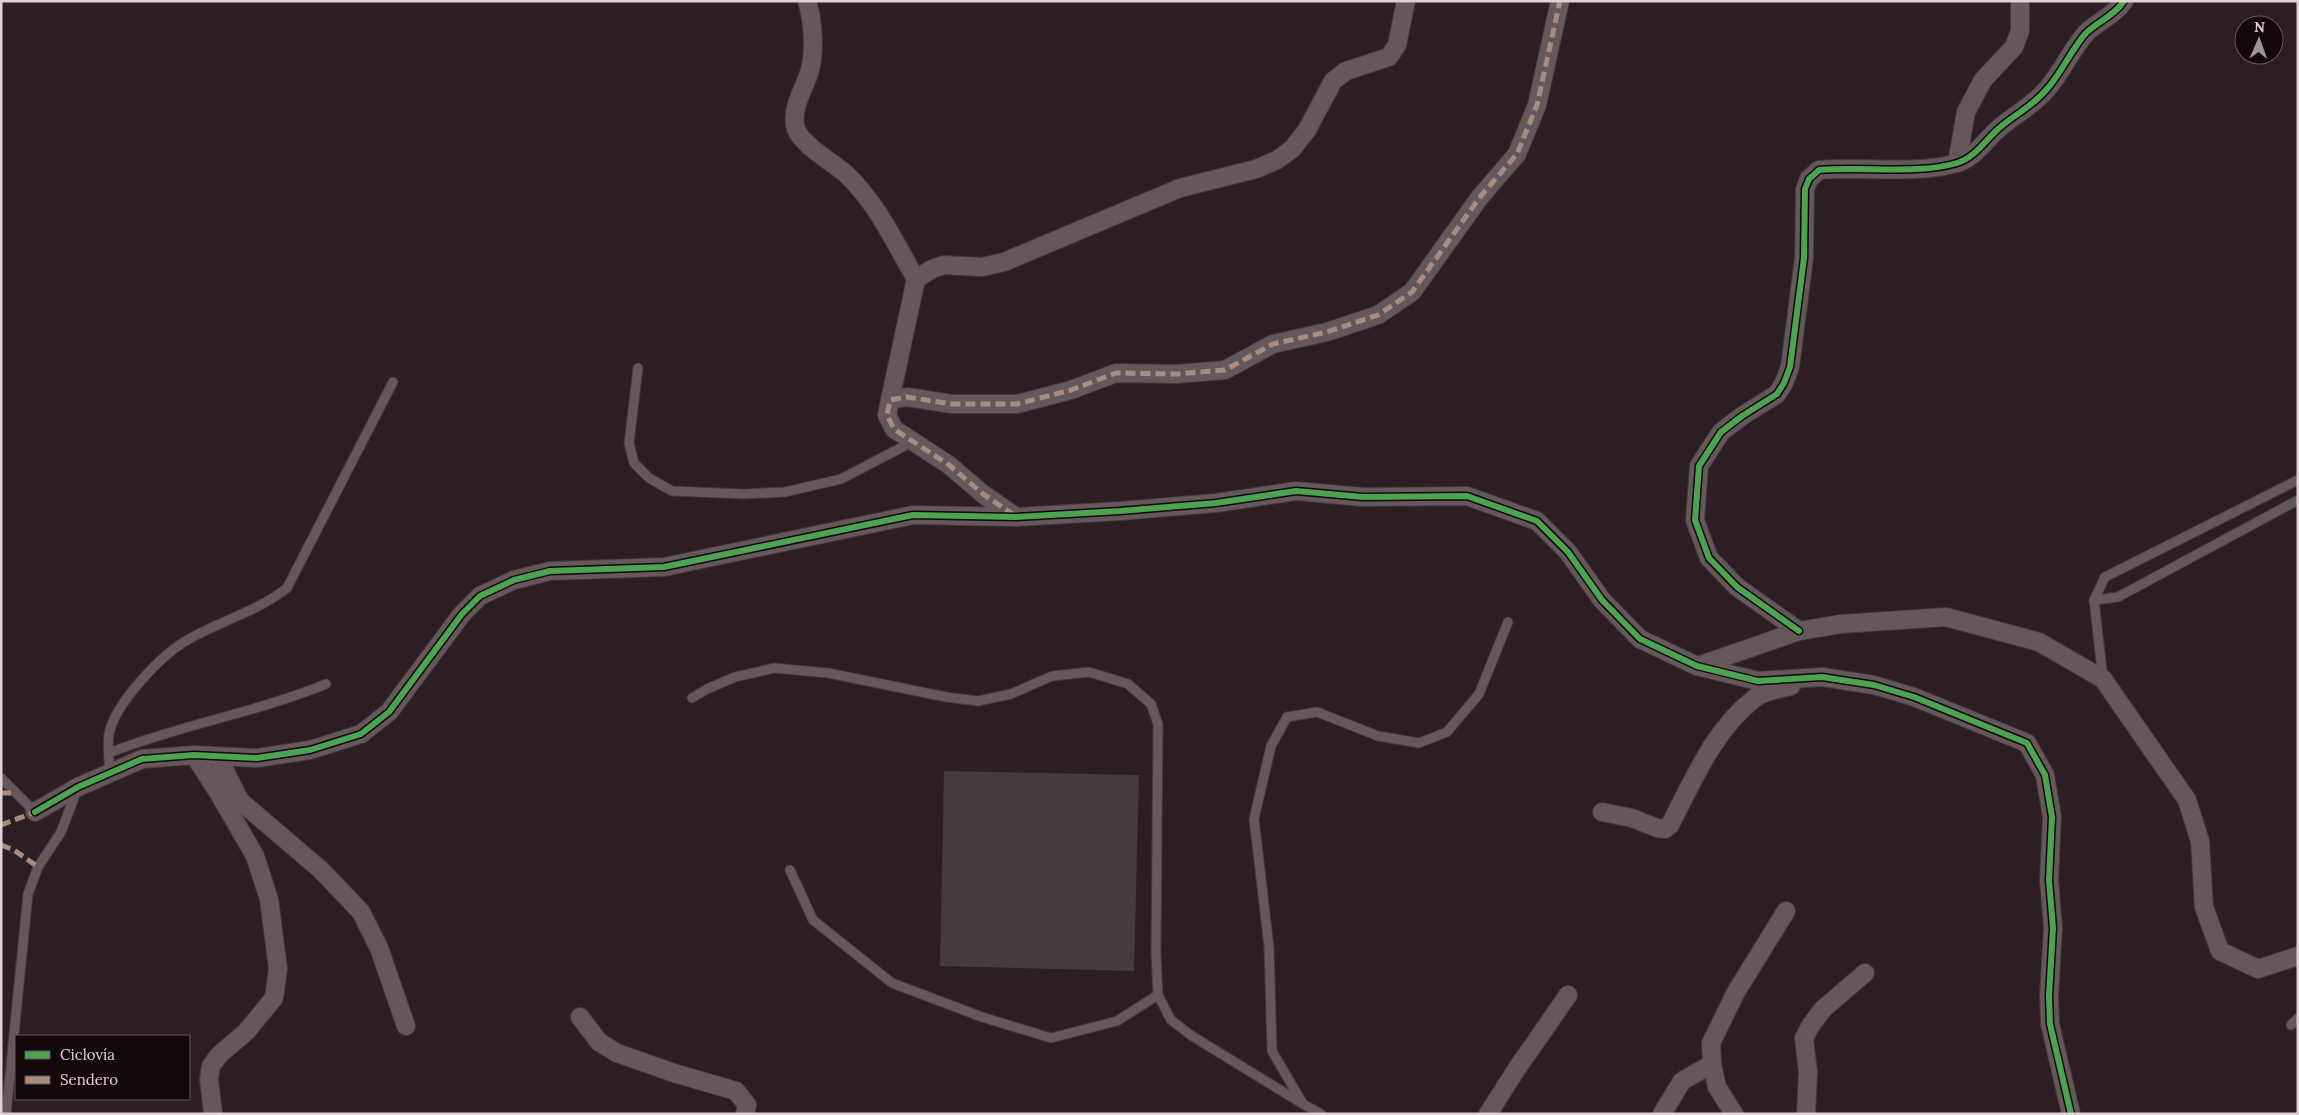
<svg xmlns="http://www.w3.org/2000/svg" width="2299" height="1115" font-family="Lora,serif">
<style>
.building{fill:#453a40}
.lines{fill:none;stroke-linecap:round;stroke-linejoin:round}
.service-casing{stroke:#45393c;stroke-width:11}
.minor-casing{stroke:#45393c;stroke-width:20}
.service{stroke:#64585a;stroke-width:9}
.minor{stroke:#64585a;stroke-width:18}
.quiet{stroke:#a88b81;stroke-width:5;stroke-dasharray:10 5;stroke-linecap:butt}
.cycleway-casing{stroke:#120709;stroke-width:9}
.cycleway{stroke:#4ca352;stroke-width:6}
</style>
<rect width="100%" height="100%" fill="#2c1e22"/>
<!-- building -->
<path class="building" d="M 944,771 L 1139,775 L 1134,971 L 940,966 Z"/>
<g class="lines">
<!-- service casing -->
<g class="service-casing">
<g id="service">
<path d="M 638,368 L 629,443 L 634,463 L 649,478 L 672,491 L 744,494 L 785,492 L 841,479 L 912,442"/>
<path d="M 2094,600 L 2105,577 L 2298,480"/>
<path d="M 2103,679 L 2094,600 L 2118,597 L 2298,500"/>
<path d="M 692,698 L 707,689 L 735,677 L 774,668 L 828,673 L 946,697 L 978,701 L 1011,694 L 1052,676 L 1089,672 L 1128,684 L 1151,704 L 1158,724 L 1156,954 L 1158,995 L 1171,1020 L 1192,1036 L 1303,1104"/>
<path d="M 109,753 C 179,725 255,713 326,684"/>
<path d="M 110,773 C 109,760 107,747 109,734 C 115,703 162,654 189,639 C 221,621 258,611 287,588 L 393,382"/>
<path d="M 1,778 L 35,812"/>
<path d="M 790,870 L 813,920 L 892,983 L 982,1017 L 1051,1038 L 1117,1021 L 1158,995"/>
<path d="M 2291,1025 L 2298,1018"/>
<path d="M 6,1114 L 28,894 L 38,867 L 61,832 L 77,790"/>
<path d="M 1321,1114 L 1303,1104 L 1272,1051 L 1269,947 L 1254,819 L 1271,746 L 1287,717 L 1317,712 L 1378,736 L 1419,743 L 1447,732 L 1479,694 L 1508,622"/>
</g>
</g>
<!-- minor casing -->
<g class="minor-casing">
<g id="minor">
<path d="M 807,1 C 813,20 815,50 810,70 C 805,88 792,105 795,125 C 797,143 833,162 846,174 C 877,203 895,243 916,279 L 890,400"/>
<path d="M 1957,163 L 1966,112 L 1983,80 L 2014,47 L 2020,31 L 2020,1"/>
<path d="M 916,279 L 932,269 L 944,265 L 982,267 L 1004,262 L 1180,188 L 1256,169 L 1277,160 L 1292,149 L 1307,130 L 1333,81 L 1346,71 L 1389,57 L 1397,45 L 1406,1"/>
<path d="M 1016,517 L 983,494 L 949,465 L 894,429 L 887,415 L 890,400 L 907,397 L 952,404 L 1017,404 L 1071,390 L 1116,373 L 1177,374 L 1225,370 L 1273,344 L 1327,332 L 1378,315 L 1412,292 L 1480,197 L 1517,154 L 1537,105 L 1560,1"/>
<path d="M 1799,631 L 1737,587 L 1709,558 L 1695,520 L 1699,466 L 1721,432 L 1742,416 L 1777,394 L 1784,383 L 1790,367 L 1804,258 L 1805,189 L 1809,179 L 1819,170 C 1861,166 1917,175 1957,163 C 1974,158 1984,142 1997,130 C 2013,115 2031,108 2047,89 C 2062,72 2071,50 2086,33 C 2098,21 2114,16 2124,1"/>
<path d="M 1698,666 L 1799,631 L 1841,624 L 1946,617 L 2039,642 L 2103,679 L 2187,800 L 2200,841 L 2204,907 L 2220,951 L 2258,969 L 2298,956"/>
<path d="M 194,755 L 218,792 L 255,856 L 269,899 L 278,969 L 274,998 L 246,1032 L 219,1055 L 211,1066 L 209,1079 L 213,1114"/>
<path d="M 218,757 L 240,801 L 321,870 L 361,912 L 379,948 L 406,1026"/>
<path d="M 35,812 L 78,787 L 142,759 L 194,755 L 257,758 L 310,750 L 361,734 L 389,712 L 462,614 L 480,596 L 514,580 L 550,571 L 664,567 L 913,515 L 1016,517 L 1120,511 L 1216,503 L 1296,491 L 1363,497 L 1467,496 L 1537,521 L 1568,552 L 1602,600 L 1640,639 L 1697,666 L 1758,681 L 1822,677 L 1874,685 L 1914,697 L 2027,743 L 2045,775 L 2052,817 L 2049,880 L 2053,928 L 2049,996 L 2050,1024 L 2071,1114"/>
<path d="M 1602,812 L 1632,818 L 1657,828 L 1665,829 L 1670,825 C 1693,781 1714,729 1755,698 C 1764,691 1779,689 1791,686"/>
<path d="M 580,1017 L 599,1042 L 617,1053 L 674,1073 L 736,1091 L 747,1105 L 745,1114"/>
<path d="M 1488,1114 L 1516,1070 L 1568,995"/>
<path d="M 1662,1114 L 1682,1081 L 1712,1064"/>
<path d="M 1734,1114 L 1717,1087 L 1712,1064 L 1711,1043 L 1736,992 L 1786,911"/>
<path d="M 1806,1114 L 1808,1072 L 1804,1038 L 1811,1025 L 1823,1009 L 1865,973"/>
</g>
</g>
<!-- service -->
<use href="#service" class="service"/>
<!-- minor -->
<use href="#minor" class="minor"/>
<!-- quiet -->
<g class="quiet">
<path d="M 1014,515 L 983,494 L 949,465 L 894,429 L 887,415 L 890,400 L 907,397 L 952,404 L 1017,404 L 1071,390 L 1116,373 L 1177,374 L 1225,370 L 1273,344 L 1327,332 L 1378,315 L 1412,292 L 1480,197 L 1517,154 L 1537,105 L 1560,1"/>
<path d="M 1,793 L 16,793"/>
<path d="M 1,825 L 35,812"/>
<path d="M 1,845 L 14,850 L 38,867"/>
</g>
<!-- cycleway casing -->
<g class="cycleway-casing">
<g id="cycleway">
<path d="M 1799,631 L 1737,587 L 1709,558 L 1695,520 L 1699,466 L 1721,432 L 1742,416 L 1777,394 L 1784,383 L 1790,367 L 1804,258 L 1805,189 L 1809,179 L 1819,170 C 1861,166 1917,175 1957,163 C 1974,158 1984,142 1997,130 C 2013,115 2031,108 2047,89 C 2062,72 2071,50 2086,33 C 2098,21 2114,16 2124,1"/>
<path d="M 35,812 L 78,787 L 142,759 L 194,755 L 257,758 L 310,750 L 361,734 L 389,712 L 462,614 L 480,596 L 514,580 L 550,571 L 664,567 L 913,515 L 1016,517 L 1120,511 L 1216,503 L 1296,491 L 1363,497 L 1467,496 L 1537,521 L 1568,552 L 1602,600 L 1640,639 L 1697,666 L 1758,681 L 1822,677 L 1874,685 L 1914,697 L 2027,743 L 2045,775 L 2052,817 L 2049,880 L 2053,928 L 2049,996 L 2050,1024 L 2071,1114"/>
</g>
</g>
<!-- cycleway -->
<use href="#cycleway" class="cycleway"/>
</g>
<!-- border -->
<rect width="2299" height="1115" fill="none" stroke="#e3d0d4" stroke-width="5"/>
<!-- legend -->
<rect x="15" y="1035" width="175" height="65" fill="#120709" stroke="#66575a"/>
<rect x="25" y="1051" width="25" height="8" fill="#4ca352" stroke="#66575a"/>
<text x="60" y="1060" font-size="15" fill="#e3d0d4">Ciclovía</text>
<rect x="25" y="1076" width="25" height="8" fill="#a88b81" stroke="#66575a"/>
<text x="60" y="1085" font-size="15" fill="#e3d0d4">Sendero</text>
<!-- north arrow -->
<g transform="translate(2259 40) rotate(2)"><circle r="24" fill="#120709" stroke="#66575a"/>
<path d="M0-4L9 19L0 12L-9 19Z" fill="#a39296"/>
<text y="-8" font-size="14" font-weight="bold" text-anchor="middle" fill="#e3d0d4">N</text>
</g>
</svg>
